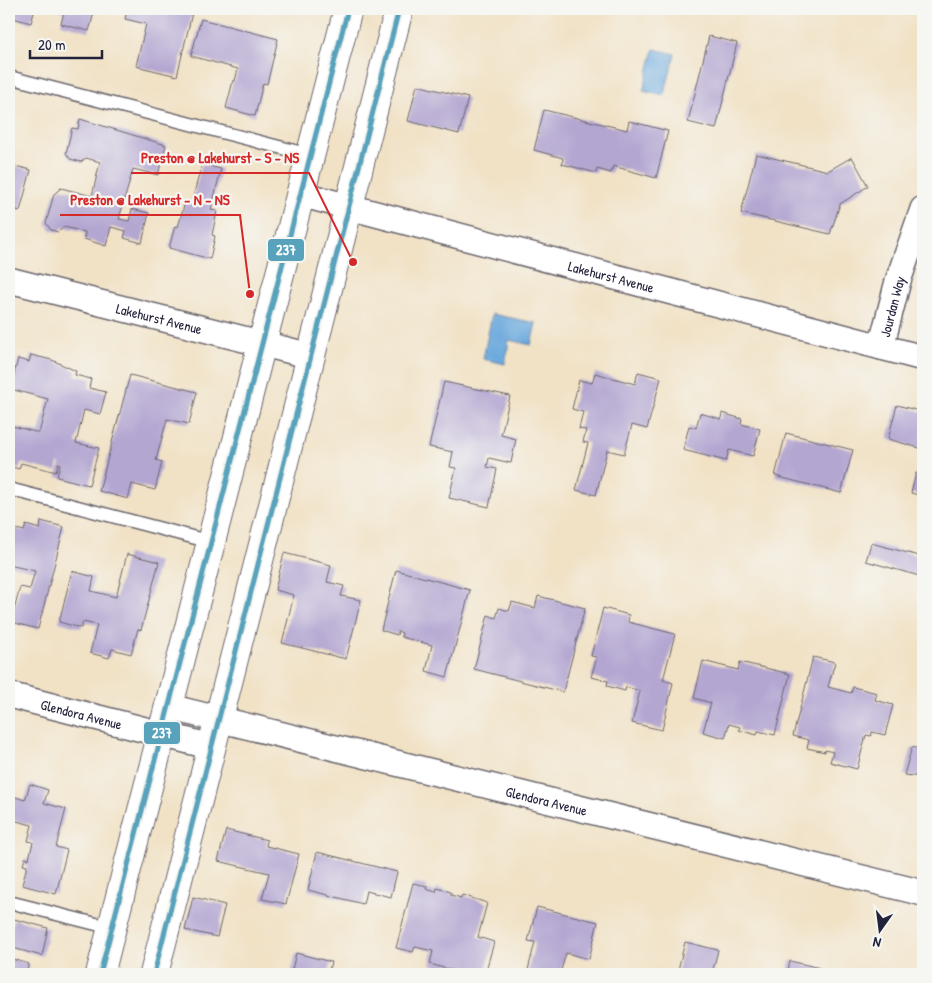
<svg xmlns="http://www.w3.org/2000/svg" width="932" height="983" font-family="'Patrick Hand',sans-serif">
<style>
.water{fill:#6ba9dd;stroke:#46668c}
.building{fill:#b3a6d1}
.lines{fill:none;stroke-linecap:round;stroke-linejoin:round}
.lane-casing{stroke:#6a656c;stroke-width:15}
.street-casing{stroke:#6a656c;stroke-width:28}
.primary-casing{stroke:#6a656c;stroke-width:30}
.lane{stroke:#fff;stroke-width:12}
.street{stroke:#fff;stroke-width:25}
.primary{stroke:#fff;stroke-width:28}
.bus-1-casing{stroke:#f6f6f2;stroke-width:9}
.bus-1{stroke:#59a2bc;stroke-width:5}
.labels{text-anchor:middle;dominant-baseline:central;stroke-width:4.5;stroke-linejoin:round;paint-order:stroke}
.street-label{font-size:14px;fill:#22223b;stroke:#f6f6f2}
.leader{fill:none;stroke:#d62828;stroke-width:2}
.callout-dot{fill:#d62828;stroke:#f6f6f2;stroke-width:2}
.callout-label{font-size:15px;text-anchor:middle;font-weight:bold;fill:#d62828;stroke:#f6f6f2;stroke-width:4.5;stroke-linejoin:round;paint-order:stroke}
.line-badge{stroke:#f6f6f2;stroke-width:2}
.badge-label{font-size:14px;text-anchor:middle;font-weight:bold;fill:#fff}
</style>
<rect width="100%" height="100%" fill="#f6f6f2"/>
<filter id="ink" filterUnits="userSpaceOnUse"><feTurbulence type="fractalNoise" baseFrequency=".02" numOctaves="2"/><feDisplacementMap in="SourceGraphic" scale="10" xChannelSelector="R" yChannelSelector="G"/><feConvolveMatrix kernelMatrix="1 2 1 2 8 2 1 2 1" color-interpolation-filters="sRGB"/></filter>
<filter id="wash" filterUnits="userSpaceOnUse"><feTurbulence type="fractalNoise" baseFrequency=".0096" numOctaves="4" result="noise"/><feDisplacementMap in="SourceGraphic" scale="20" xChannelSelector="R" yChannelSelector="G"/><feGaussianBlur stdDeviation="1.12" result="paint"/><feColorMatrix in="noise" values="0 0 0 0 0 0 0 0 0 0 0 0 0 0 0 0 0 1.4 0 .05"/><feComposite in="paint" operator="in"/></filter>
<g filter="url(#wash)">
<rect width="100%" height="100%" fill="#f1e2c6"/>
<!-- water -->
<g class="water">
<path d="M 654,49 L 675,54 L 664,96 L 643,91 Z"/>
<path d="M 492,314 L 536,323 L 531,345 L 509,340 L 505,364 L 483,359 Z"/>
</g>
<g id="blocks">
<!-- building -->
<g class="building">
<path d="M 10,9 L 35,9 L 31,23 L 9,17 Z"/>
<path d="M 56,9 L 95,9 L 89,31 L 61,24 L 64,12 Z"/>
<path d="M 123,9 L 193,9 L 177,76 L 136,66 L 146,24 L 125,19 L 127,10 Z"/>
<path d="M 201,19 L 278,39 L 267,84 L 263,83 L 255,116 L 226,108 L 233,81 L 235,81 L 238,69 L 191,56 Z"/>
<path d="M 709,36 L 737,43 L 716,129 L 688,122 Z"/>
<path d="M 417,85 L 468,98 L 459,134 L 408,121 Z"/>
<path d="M 544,110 L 627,130 L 629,121 L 668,131 L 656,178 L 613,166 L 611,173 L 597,169 L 596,173 L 562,164 L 563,158 L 534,150 Z"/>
<path d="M 80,119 L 166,145 L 158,175 L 133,169 L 119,219 L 129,221 L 132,209 L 149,213 L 142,243 L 124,238 L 126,231 L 111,227 L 106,246 L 84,239 L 85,232 L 64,227 L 58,232 L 51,230 L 46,223 L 54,194 L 61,188 L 92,196 L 100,162 L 86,158 L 81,162 L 70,159 L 66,153 L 72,128 L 78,129 Z"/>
<path d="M 9,151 L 15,152 L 11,165 L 31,170 L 20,211 L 9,208 Z"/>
<path d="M 756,154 L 828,171 L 852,157 L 868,186 L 840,204 L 830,234 L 741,213 Z"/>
<path d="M 202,164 L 221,169 L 211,210 L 217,211 L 212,235 L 215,236 L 210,259 L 169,248 L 175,226 L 178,227 L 185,202 L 191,204 Z"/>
<path d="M 31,355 L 52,360 L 76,371 L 75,375 L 91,379 L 89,388 L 106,392 L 100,414 L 84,410 L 76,443 L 99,448 L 89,485 L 57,477 L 60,464 L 58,463 L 56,472 L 21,463 L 19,469 L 9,466 L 9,425 L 39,433 L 48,399 L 10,389 L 18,359 L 29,362 Z"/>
<path d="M 638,372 L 661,378 L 647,429 L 632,425 L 624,454 L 607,450 L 596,495 L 576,490 L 588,443 L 583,442 L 586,430 L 579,429 L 583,412 L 572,409 L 579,380 L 592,383 L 595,373 L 635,384 Z"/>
<path d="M 130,375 L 197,392 L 189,424 L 167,419 L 156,460 L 162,462 L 155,490 L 132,484 L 128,499 L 99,491 Z"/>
<path d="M 444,382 L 510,396 L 501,435 L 516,439 L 511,463 L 489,458 L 487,467 L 497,469 L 489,507 L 449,498 L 456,468 L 450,467 L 453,452 L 429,447 Z"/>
<path d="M 897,405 L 923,412 L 923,449 L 888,439 Z"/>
<path d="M 700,413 L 721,419 L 722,413 L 742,419 L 741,424 L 760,429 L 753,456 L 729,450 L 726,461 L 683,450 L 689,426 L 696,428 Z"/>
<path d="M 786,433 L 853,450 L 841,493 L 775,476 Z"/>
<path d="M 916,473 L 923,475 L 923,496 L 911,493 Z"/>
<path d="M 41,521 L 64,527 L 38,629 L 11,622 L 20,587 L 30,589 L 35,571 L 9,565 L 9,527 L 24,531 L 26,525 L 40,529 Z"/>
<path d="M 871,543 L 923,557 L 923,577 L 866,561 Z"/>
<path d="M 284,553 L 331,565 L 327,582 L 344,586 L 341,596 L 361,600 L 346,659 L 282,643 L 294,595 L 275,590 Z"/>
<path d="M 127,554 L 159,562 L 141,630 L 138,629 L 131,654 L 112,649 L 109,658 L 90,653 L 97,625 L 83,622 L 81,628 L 59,622 L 72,571 L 94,577 L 91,591 L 116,597 Z"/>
<path d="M 396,570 L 470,590 L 447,677 L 426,671 L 432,645 L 401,637 L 402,633 L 398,631 L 397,635 L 381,630 Z"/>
<path d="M 538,596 L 585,608 L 563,692 L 474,669 L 488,615 L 496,618 L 499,608 L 509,611 L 512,602 L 535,608 Z"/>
<path d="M 603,608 L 629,615 L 628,622 L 675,634 L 663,680 L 673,683 L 662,730 L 632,723 L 640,691 L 626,687 L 625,691 L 607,686 L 608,681 L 591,677 L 597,657 L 591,656 Z"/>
<path d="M 813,657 L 835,662 L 828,687 L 851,693 L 853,687 L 877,693 L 875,700 L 893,705 L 885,735 L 872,732 L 871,736 L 866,735 L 857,769 L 830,762 L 833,752 L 825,750 L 825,752 L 807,748 L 809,740 L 793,736 Z"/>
<path d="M 703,661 L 738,670 L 740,662 L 790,674 L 775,735 L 758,731 L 757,735 L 739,730 L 740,727 L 729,724 L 725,738 L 703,732 L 711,703 L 694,698 Z"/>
<path d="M 912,747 L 923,750 L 923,777 L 904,775 Z"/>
<path d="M 30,784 L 48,790 L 44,803 L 66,809 L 56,847 L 67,850 L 56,894 L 22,885 L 27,866 L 23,865 L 25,858 L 29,859 L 33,842 L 28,841 L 32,825 L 9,819 L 9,795 L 25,800 Z"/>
<path d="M 226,830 L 267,840 L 266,846 L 299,854 L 286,904 L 262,899 L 269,873 L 218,861 Z"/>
<path d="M 317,852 L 397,872 L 391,897 L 366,891 L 363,904 L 308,890 Z"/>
<path d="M 413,883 L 427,886 L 426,889 L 436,892 L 437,888 L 451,892 L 451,895 L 461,898 L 462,895 L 487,903 L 478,937 L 494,942 L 485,974 L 465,974 L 430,964 L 433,951 L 415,947 L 413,952 L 396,948 Z"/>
<path d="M 193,897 L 225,905 L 217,937 L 185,930 Z"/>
<path d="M 537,907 L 598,922 L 589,959 L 566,953 L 560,974 L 527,974 L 535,942 L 528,941 Z"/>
<path d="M 14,919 L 48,928 L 42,956 L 9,947 L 9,938 Z"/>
<path d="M 685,942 L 718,950 L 712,974 L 677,974 Z"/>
<path d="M 296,953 L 331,962 L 328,974 L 291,974 Z"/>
<path d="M 9,958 L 29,964 L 26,974 L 9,974 Z"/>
<path d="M 790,961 L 820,968 L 819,974 L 787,974 Z"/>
</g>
</g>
</g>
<g filter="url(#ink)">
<use href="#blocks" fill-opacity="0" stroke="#6a656c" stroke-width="1"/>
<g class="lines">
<!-- lane casing -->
<g class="lane-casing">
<g id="lane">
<path d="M 9,77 L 310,155"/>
<path d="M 9,489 L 211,542"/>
<path d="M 9,902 L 112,928"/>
</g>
</g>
<!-- street casing -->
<g class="street-casing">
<g id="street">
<path id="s1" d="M 300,194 L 923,358"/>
<path id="s2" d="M 9,280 L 311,356"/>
<path id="s3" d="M 881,347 L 898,281 L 923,209"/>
<path id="s4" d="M 9,695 L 212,747"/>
<path id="s5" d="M 169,707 L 923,893"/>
</g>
</g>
<!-- primary casing -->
<g class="primary-casing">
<g id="primary">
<path d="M 100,974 L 348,9"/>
<path d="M 154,974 L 399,9"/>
</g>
</g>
<!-- lane -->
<use href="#lane" class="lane"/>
<!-- street -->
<use href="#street" class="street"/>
<!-- primary -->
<use href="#primary" class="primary"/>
<!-- bus-1 casing -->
<g class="bus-1-casing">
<g id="bus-1">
<path d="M 100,974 L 348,9"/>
<path d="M 154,974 L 399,9"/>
</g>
</g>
<!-- bus-1 -->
<use href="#bus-1" class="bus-1"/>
</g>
</g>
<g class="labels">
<!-- street labels -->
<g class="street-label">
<text stroke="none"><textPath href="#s1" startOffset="322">Lakehurst Avenue</textPath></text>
<text stroke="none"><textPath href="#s3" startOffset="42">Jourdan Way</textPath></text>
<text stroke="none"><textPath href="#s2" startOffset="155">Lakehurst Avenue</textPath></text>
<text stroke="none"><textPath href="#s4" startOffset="75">Glendora Avenue</textPath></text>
<text stroke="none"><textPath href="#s5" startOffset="389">Glendora Avenue</textPath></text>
</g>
</g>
<!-- callouts -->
<path class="leader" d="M353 262L309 173H131M250 294L240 215H60"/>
<g class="callout-dot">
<circle cx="353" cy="262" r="5"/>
<circle cx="250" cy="294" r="5"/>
</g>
<g class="callout-label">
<text x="220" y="163">Preston @ Lakehurst - S - NS</text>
<text x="150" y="205">Preston @ Lakehurst - N - NS</text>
</g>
<g class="line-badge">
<rect x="267" y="238" width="38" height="24" rx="5" fill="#59a2bc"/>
<rect x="143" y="721" width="38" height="24" rx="5" fill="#59a2bc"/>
</g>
<g class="badge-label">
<text x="286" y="255">237</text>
<text x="162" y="738">237</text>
</g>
<!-- margin -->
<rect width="932" height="983" fill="none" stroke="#f6f6f2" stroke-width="30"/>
<!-- north arrow -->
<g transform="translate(880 930) rotate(194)" stroke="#f6f6f2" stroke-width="4" paint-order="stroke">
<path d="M0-4L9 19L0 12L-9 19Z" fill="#22223b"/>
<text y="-8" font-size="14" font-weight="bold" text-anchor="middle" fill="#22223b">N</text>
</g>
<!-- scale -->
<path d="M30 50v8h72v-8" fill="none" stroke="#22223b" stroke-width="2.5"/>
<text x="38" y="50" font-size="15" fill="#22223b" stroke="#f6f6f2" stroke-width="4" paint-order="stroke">20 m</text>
</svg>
